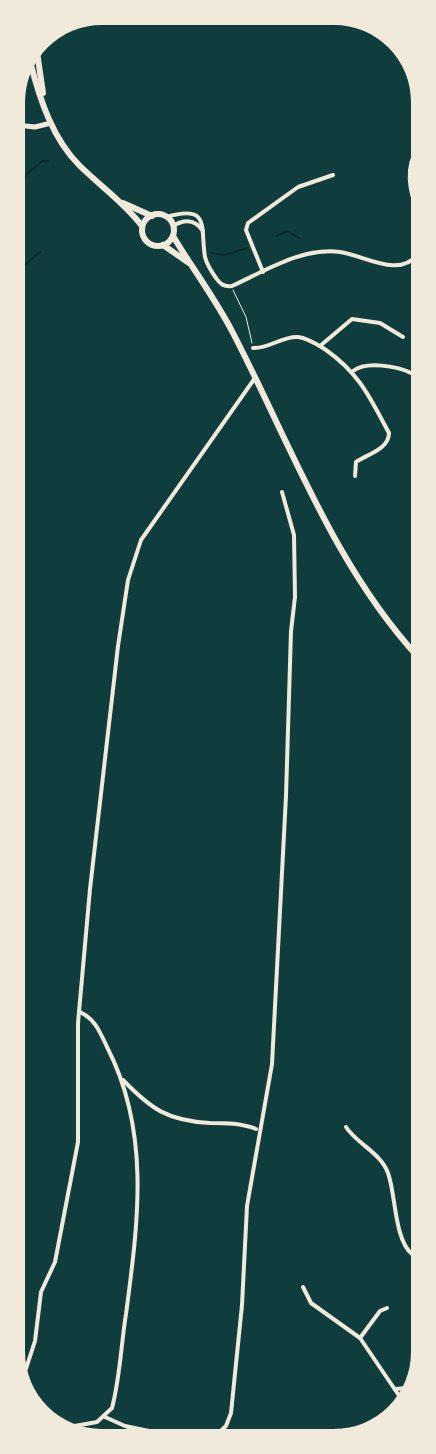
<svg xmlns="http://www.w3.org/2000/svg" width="436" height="1454" font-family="Mulish,sans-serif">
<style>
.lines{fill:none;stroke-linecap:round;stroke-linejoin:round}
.stream{stroke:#0a2a2b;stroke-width:2}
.path{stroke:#f1e9da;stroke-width:1}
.minor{stroke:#f1e9da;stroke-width:4}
.tertiary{stroke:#f1e9da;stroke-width:5}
.trunk{stroke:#f1e9da;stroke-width:6}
</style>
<rect width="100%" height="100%" fill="#0f3d3e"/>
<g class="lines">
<!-- stream -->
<g class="stream">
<path d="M 17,183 L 42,161 L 48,161"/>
<path d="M 276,236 L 287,231 L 299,238"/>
<path d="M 212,253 L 225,255 L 247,248"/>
<path d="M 17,271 L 40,252"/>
</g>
<!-- path -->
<g class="path">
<path d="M 52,34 L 53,34"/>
<path d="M 233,290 L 246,317 L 252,343"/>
</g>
<!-- minor -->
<g class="minor">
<path d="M 418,147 C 405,168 409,190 418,212"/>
<path d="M 166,217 C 211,204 200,227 205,257 C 207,265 211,271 216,278 C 220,284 224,287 232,286 C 265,271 302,247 340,252 C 364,255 399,279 418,254"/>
<path d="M 173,226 C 184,219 195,219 203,231"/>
<path d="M 263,272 L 246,230 L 248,223 L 298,187 L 333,175"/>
<path d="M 320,346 L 352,319 L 380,323 L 403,337"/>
<path d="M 253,348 C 269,349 282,336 298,337 C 308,338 318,345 326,350 C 360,374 370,398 389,433 C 389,449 368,454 356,462 L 355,476"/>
<path d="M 353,371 C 366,361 397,366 411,373"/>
<path d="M 123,1080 C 151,1109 168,1121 210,1123 C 226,1123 241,1123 256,1129"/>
<path d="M 346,1127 C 357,1144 381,1153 388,1173 C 396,1195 394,1239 412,1254"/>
<path d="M 303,1287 L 311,1303 L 360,1338 L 402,1400"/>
<path d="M 360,1338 L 380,1311 L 387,1308"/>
<path d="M 23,1378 L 35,1341 L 41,1292 L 55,1262 L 78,1142 L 78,1023 L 90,889 L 118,646 L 128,580 L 141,540 L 255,378"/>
<path d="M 395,1389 L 407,1388"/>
<path d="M 105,1417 L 125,1426 L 173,1436"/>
<path d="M 69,1427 L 97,1422 L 112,1408 C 120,1378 121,1345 126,1314 C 138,1223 151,1132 107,1047 C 100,1032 95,1019 80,1012"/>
<path d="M 128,1436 L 129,1427"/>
<path d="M 215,1436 L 226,1426 L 231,1413 L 242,1305 L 247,1206 L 272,1064 L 286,796 L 291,631 L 295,597 L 294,535 L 282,492"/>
</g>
<!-- tertiary -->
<path class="tertiary" d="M 16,125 L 35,127 L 51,123"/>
<!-- trunk -->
<g class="trunk">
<path d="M 37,52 L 43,93"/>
<path d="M 31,65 C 40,100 53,139 79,165 C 100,186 124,202 142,226"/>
<path d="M 123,203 L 152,216"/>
<circle cx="158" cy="230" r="16"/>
<path d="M 173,236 C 192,268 215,298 233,333 C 290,443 334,566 419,658"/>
<path d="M 163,245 L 189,263"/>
</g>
</g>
<!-- crop -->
<path d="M0 0H436V1454H0ZM102 25H334A77 77 0 0 1 411 102V1352A77 77 0 0 1 334 1429H102A77 77 0 0 1 25 1352V102A77 77 0 0 1 102 25Z" fill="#f1e9da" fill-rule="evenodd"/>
</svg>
